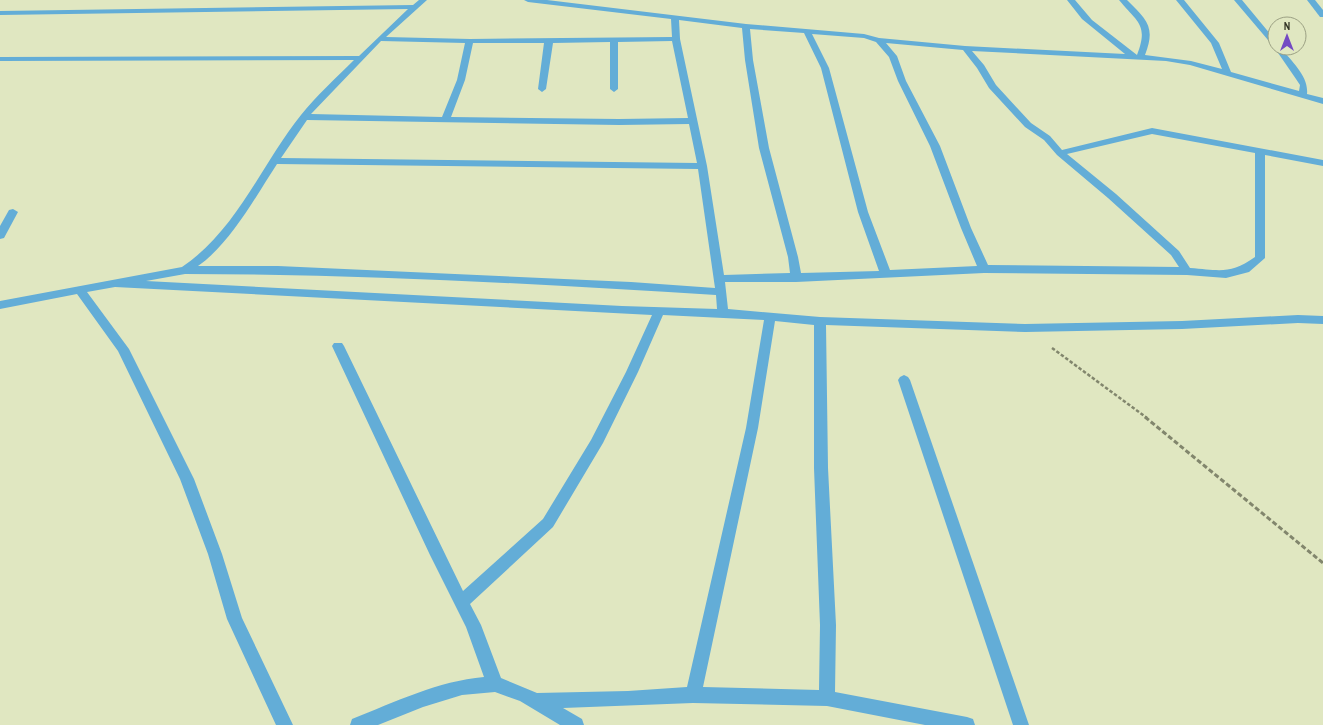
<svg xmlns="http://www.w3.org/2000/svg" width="1323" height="725" font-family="'Archivo Narrow',sans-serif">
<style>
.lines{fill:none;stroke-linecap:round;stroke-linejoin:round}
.path-far1{stroke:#82866d;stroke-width:2.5;stroke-dasharray:3.5 2;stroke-linecap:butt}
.path{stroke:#82866d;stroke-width:3;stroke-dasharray:5 2.5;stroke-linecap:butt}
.minor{fill:#63add7;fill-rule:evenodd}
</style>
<rect width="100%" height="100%" fill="#e0e7c1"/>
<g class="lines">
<!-- path-far1 -->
<path class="path-far1" d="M 1052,348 L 1147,418"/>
<!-- path -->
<path class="path" d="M 1145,417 L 1323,563"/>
<!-- minor -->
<g class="minor">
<path d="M 419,0 L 427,0 L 386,37 L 470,39 L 672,37 L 671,19 L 528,2 L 524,0 L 547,0 L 746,24 L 864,34 L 879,38 L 965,46 L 1125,54 L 1082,19 L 1067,0 L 1075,0 L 1092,20 L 1137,55 C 1149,24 1137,22 1119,0 L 1127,0 C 1147,20 1156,27 1145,55 L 1191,61 L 1222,69 L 1211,43 L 1176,0 L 1184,0 L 1219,43 L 1231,72 L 1299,91 L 1300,85 L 1296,79 L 1274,47 L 1234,0 L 1242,0 L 1275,40 L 1275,48 L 1281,48 C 1291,61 1309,76 1307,94 L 1323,98 L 1323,104 L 1190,65 L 1166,61 L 972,51 L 984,65 L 996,85 L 1031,123 L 1050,136 L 1062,150 L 1152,128 L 1323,160 L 1323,166 L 1265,155 L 1265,258 L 1249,272 L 1226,278 L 1187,275 L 984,273 L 796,282 L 725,282 L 728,309 L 820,317 L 1025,324 L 1182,321 L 1298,315 L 1323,316 L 1323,324 L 1298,323 L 1182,329 L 1025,332 L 826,325 L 828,468 L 836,625 L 835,692 L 967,717 L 973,719 L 975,725 L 925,725 L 827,706 L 693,703 L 563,708 L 582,719 L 584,725 L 560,725 L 520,701 L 495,692 L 462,695 L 423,707 L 378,725 L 350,725 L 352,719 C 395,702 438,681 484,677 L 466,627 L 430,555 L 332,346 L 334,343 L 342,343 L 344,346 L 463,591 L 543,519 L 591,440 L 626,372 L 652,315 L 115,287 L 87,292 L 129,349 L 194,479 L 222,554 L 242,618 L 293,725 L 276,725 L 227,619 L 208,554 L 180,479 L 118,351 L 77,294 L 0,309 L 0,301 L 182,267 C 237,230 261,165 301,115 C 316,96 336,78 354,60 L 0,61 L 0,57 L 359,56 L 408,9 L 0,15 L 0,11 L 413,5 ZM 679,20 L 742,28 L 745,60 L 759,148 L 788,257 L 790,273 L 724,275 L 707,166 L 680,39 ZM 750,29 L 804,33 L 821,68 L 858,212 L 879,271 L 801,273 L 798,257 L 769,148 L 753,60 ZM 812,34 L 864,38 L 876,42 L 889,57 L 898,81 L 930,146 L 961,228 L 977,266 L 890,270 L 868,212 L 829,68 ZM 381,41 L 465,43 L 457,80 L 442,117 L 311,114 ZM 672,41 L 688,118 L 619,119 L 451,117 L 465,80 L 473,43 L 544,43 L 538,89 L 542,92 L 546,89 L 553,43 L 610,42 L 610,89 L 614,92 L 618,89 L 618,42 ZM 886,43 L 963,50 L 977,68 L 989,88 L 1025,127 L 1044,140 L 1057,155 L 1108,198 L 1171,255 L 1179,267 L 988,265 L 971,228 L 940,146 L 906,81 L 897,56 ZM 307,120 L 619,125 L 689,124 L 697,163 L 281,158 ZM 1152,134 L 1255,153 L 1255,257 C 1230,275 1219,270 1190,268 L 1179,251 L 1116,194 L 1067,154 ZM 277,164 L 698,169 L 715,288 L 631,282 L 278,266 L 198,266 C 230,244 256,196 277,164 ZM 185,274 C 361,274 540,284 716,295 L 717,309 L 622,306 L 146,281 ZM 663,315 L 764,320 L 746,428 L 687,687 L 628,691 L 537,693 L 501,678 L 481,625 L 470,604 L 553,527 L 603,443 L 638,372 ZM 775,321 L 814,325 L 814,468 L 820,625 L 819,690 L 703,687 L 758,428 Z"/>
<path d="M 1307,0 L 1315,0 L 1323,10 L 1323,17 L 1320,17 Z"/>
<path d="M 13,209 L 18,212 L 4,238 L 0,239 L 0,226 L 9,210 Z"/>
<path d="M 904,375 L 908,377 L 910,380 L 1029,725 L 1013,725 L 898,380 L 900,377 Z"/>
</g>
</g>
<!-- north arrow -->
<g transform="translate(1287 36)"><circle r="19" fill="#e0e7c1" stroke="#9ba083"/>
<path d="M0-3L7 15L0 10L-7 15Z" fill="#744ac3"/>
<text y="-6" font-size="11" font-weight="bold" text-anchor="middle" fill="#343627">N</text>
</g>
</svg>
